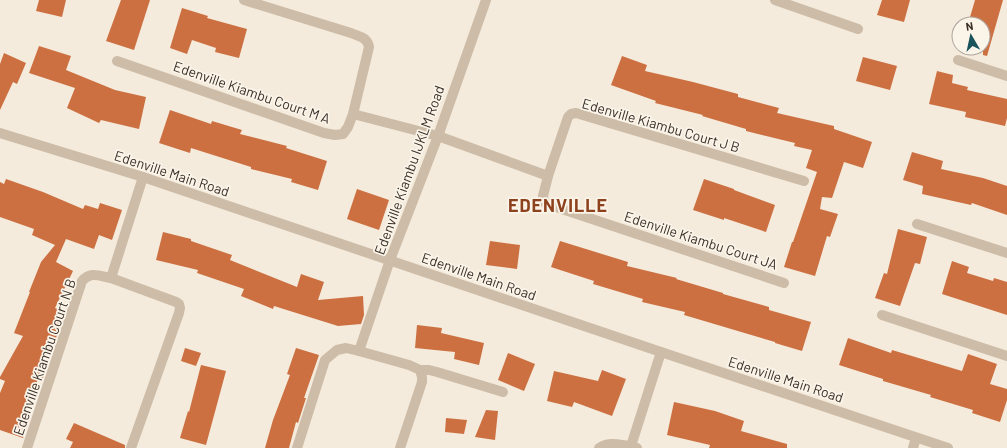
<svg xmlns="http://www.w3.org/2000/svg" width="1007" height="448" font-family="Barlow,sans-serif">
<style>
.building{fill:#cd7041}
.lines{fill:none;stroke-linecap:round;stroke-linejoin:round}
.minor{stroke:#cdbca7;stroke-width:10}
.labels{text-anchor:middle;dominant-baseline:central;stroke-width:3.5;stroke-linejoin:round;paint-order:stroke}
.street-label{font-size:14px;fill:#392f28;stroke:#fbf4e9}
.district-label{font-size:18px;font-weight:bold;letter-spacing:1px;fill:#8d411c;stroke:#fbf4e9}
</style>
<rect width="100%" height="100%" fill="#f4ebdc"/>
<!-- building -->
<g class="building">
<path d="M 39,0 L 66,0 L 62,17 L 36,11 Z"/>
<path d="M 121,0 L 150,0 L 134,50 L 106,41 Z"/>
<path d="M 882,0 L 910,0 L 904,22 L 877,15 Z"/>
<path d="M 975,0 L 1003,0 L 987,56 L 983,55 L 983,24 L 968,24 Z"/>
<path d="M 182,8 L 208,16 L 207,18 L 247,29 L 239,58 L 215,52 L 216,48 L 192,40 L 187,54 L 170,48 Z"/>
<path d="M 39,46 L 71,56 L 66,70 L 115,90 L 146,97 L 139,129 L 101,120 L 99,123 L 67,108 L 75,88 L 29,73 Z"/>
<path d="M 4,53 L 26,63 L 17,84 L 13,82 L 0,110 L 0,64 Z"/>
<path d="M 622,56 L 647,65 L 645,71 L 693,82 L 738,94 L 738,97 L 779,108 L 777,113 L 834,126 L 834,129 L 872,142 L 863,168 L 844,162 L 832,198 L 822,197 L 820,209 L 838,214 L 830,237 L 827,236 L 815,276 L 784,267 L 792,242 L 793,242 L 817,172 L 806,168 L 812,150 L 794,146 L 795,143 L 746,131 L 746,129 L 702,116 L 703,115 L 655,103 L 656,101 L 611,85 Z"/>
<path d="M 863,57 L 897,66 L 890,90 L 856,81 Z"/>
<path d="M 937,71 L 953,75 L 952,83 L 968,87 L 967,90 L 1007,99 L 1007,118 L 1005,126 L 965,117 L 966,112 L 929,104 Z"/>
<path d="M 170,110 L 211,124 L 212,121 L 242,130 L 240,134 L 287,146 L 286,148 L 327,161 L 318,190 L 291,182 L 292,179 L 251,169 L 251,167 L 191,148 L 190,153 L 159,143 Z"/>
<path d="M 912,152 L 943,161 L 941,169 L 983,178 L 1007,186 L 1007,215 L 972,203 L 971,205 L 922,194 L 923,186 L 903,180 Z"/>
<path d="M 6,179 L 43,192 L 83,209 L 85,205 L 98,209 L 100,203 L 122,210 L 112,240 L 99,235 L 94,249 L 66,239 L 56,262 L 73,271 L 55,308 L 65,312 L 56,338 L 45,365 L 47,366 L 42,381 L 38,379 L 26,412 L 31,414 L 23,438 L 0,430 L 0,393 L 5,381 L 0,379 L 0,377 L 23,336 L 14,333 L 30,292 L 29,292 L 41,262 L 55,245 L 32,235 L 34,229 L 0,217 L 0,182 L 4,184 Z"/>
<path d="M 704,179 L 734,189 L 734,190 L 775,205 L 766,232 L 724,218 L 724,220 L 693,210 Z"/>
<path d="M 357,189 L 389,200 L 379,230 L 347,219 Z"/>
<path d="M 898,229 L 927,237 L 920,264 L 915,263 L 900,306 L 875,298 L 884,273 L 887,274 Z"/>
<path d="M 163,232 L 191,239 L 191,241 L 232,255 L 230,260 L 297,287 L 301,274 L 324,282 L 318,300 L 363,296 L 364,315 L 361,324 L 338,326 L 274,306 L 273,309 L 241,296 L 244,289 L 197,273 L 198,270 L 156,260 Z"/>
<path d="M 490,241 L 520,245 L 517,269 L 486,265 Z"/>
<path d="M 560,241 L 628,262 L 627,266 L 677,278 L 676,279 L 723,293 L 723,294 L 769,307 L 769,310 L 811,322 L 802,351 L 775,343 L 775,342 L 684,315 L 685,312 L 642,302 L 643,299 L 593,284 L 594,281 L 551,267 Z"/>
<path d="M 952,261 L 969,267 L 967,273 L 993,281 L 994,278 L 1007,282 L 1007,315 L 942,294 Z"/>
<path d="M 417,325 L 442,328 L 441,333 L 484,343 L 479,365 L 454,359 L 455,352 L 415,348 Z"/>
<path d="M 848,338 L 891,353 L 892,350 L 962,371 L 968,354 L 997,364 L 990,384 L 1007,389 L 1007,400 L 1000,422 L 972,413 L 973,410 L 930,397 L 931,395 L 883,381 L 883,379 L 839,365 Z"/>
<path d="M 185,348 L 201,353 L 196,366 L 181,361 Z"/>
<path d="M 296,348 L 319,355 L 304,398 L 306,398 L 298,423 L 296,422 L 289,448 L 265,448 L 273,420 L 290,375 L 287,374 Z"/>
<path d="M 508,353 L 535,364 L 524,391 L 498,380 Z"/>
<path d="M 201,365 L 226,371 L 206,445 L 180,438 L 188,411 L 189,412 Z"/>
<path d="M 602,370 L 626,379 L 612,416 L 574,402 L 572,407 L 547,401 L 554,371 L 598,381 Z"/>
<path d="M 674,402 L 715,411 L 744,421 L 741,431 L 787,444 L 787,448 L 709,448 L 710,445 L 667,435 Z"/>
<path d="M 486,410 L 498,411 L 495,440 L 475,437 Z"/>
<path d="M 446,418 L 467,420 L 464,434 L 445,432 Z"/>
<path d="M 74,423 L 125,445 L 125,448 L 70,448 L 73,442 L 66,439 Z"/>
</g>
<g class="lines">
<!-- minor -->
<g class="minor">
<path d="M 244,0 L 351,33 C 360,37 367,37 369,47 L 353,114"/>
<path d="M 775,0 L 858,29"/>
<path d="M 958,60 L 1007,76"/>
<path d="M 117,61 L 324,133 L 335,135 L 343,134 L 348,127 L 353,114 L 438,136 L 548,176 L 568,117 L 571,114 L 576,113 L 804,181"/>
<path d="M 0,133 L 143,177 L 661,352 L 948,448"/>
<path d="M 548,176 L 543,196 L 544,202 L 547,204 L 784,283"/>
<path d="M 917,224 L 1007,253"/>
<path d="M 882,315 L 1007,356"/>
<path d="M 359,351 L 390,260 L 438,136 L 486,0"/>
<path d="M 420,370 L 429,370 L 437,372 L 503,392"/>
<path d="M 27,448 L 82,281 C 91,271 99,276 111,278"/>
<path d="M 131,448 L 179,313 L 180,308 L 179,304 L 176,302 L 111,278 L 143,177"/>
<path d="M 297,448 L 325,360 L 337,350 L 346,348 L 359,351 L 409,365 L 420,370 L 422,377 L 422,382 L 400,448"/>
<path d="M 599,448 C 609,441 620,445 631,446"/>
<path d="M 637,448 L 631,446 L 661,352"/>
<path d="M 913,448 L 916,438"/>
</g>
</g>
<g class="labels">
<!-- street labels -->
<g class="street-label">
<text transform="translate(252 92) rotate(19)">Edenville Kiambu Court M A</text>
<text transform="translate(661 125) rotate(16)">Edenville Kiambu Court J B</text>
<text transform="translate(409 170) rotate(-70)">Edenville Kiambu IJKLM Road</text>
<text transform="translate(172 173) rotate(18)">Edenville Main Road</text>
<text transform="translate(701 240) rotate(18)">Edenville Kiambu Court JA</text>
<text transform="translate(479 276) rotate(19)">Edenville Main Road</text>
<text transform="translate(44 357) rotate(-71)">Edenville Kiambu Court N B</text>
<text transform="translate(786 379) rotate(18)">Edenville Main Road</text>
</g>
<!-- district labels -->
<g class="district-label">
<text x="558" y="205">EDENVILLE</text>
</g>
</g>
<!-- north arrow -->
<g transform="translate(971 36) rotate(351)"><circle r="19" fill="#fbf4e9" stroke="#ada59c"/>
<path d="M0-3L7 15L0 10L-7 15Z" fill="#1b535d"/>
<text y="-6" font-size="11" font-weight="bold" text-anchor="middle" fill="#392f28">N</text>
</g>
</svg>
